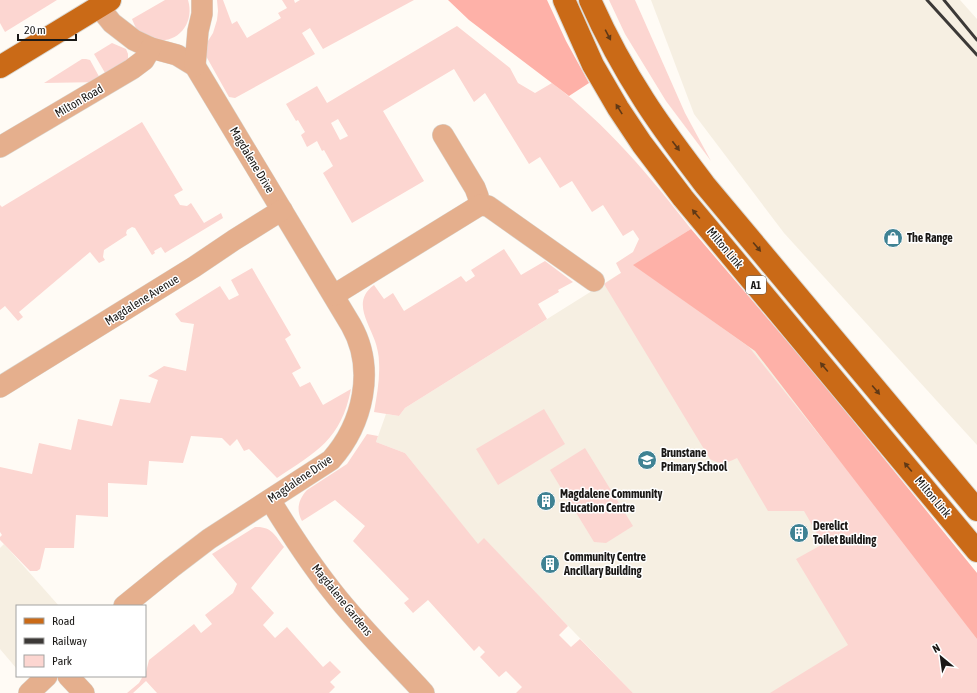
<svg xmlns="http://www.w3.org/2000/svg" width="977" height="693" font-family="'Asap Condensed',sans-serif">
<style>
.built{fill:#f6efe2}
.green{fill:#fcd6d1;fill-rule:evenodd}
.forest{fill:#feb1a8}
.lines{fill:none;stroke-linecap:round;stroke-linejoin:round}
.minor-casing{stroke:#dad7d1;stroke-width:22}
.primary-casing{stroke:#dad7d1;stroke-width:24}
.minor{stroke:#e5af8d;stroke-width:21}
.primary{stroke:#ca6a17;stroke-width:22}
.rail{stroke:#3c3937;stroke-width:3}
.oneway{fill:#603916}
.labels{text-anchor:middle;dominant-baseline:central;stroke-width:3;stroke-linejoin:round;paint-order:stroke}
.shield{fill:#fff;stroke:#5f5d5c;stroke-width:1}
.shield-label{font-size:11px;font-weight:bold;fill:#1a1816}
.street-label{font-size:12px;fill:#1a1816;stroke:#fff}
.poi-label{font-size:12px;font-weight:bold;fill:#1a1816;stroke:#fff;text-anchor:start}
</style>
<rect width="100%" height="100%" fill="#fffbf5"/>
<!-- built -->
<g class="built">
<path d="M 651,0 L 960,0 L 977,19 L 977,445 L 784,233 L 694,114 Z"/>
<path d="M 691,229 L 977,573 L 977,693 L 633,693 L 484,539 L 478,545 L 405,453 L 376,442 L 386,414 L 399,416 L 405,408 Z"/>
<path d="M 4,544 L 59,606 L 17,606 L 17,669 L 0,649 L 0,548 Z"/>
</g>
<!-- green -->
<g class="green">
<path d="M 0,0 L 57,0 L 5,32 L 0,23 Z"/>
<path d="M 165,0 L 188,0 C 196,26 173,49 148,37 C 145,36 142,35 140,33 C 136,29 134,24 132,19 Z"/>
<path d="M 217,0 L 223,0 L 232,24 L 237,21 L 247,38 L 281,18 L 278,13 L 287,8 L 282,0 L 294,0 L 295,3 L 300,0 L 414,0 L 323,49 L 310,28 L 302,33 L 315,54 L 235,98 L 229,97 L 206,56 L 208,41 L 213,33 L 217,20 L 218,11 Z"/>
<path d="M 609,0 L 635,0 L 685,113 L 711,161 L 666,101 L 625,34 Z"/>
<path d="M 457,26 L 510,68 L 518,83 L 535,93 L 552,83 C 606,124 650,176 691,229 L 634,265 L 749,347 L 919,560 L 977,639 L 977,693 L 770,693 L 848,645 L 796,559 L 823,544 L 804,511 L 768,511 L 737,458 C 727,463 720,465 710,459 L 604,284 L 621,273 L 616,263 L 633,252 L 639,239 L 633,230 L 623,236 L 603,205 L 592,212 L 572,181 L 560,188 L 540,157 L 529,164 L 485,93 L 474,102 L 454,69 L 383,111 L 424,181 L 352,223 L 323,173 L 333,166 L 324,150 L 322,151 L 317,141 L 307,147 L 301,135 L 305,132 L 298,120 L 296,121 L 286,104 L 317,86 L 327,103 ZM 338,119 L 348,136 L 340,140 L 331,123 Z"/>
<path d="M 112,43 L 126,49 L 128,54 L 128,60 L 108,78 L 94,54 Z"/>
<path d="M 82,59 L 86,59 L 90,60 L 102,82 L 44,83 Z"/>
<path d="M 142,122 L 183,190 L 174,195 L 180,205 L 187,206 L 191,203 L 204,223 L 221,213 L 223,218 L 165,253 L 161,247 L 154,251 L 155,253 L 152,255 L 135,228 L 132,227 L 127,230 L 126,233 L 127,235 L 104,250 L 103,257 L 105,260 L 99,263 L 90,252 L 19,312 L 23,317 L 18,321 L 5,306 L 0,310 L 0,205 L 2,207 Z"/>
<path d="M 504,249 L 521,275 L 545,261 L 573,282 L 558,290 L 559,292 L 538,304 L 547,319 L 405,408 L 399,416 L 374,412 C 377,395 380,379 379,362 C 379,355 377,347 375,341 C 368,321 352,301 374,285 L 384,299 L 393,293 L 404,311 L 461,276 L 466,282 L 475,276 L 471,270 Z"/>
<path d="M 252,268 L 291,335 L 285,339 L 301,368 L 292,373 L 300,387 L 310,382 L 323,405 L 351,389 C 341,440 316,452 277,478 L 249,449 L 244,451 L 237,439 L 230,446 L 222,438 L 191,436 L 183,463 L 149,461 L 147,485 L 108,483 L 108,517 L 76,515 L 74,548 L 45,548 L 40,569 L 37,571 L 30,571 L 0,540 L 0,537 L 2,535 L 0,532 L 0,467 L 32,474 L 39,443 L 71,450 L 78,419 L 112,426 L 120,399 L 150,403 L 158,380 L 148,376 L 164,366 L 186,371 L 194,324 L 181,322 L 175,314 L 220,286 L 229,300 L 239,295 L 231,280 Z"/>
<path d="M 544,409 L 565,444 L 498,485 L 476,449 Z"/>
<path d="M 367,434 L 378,436 L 376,442 L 405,453 L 478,544 L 484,538 L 568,626 L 559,635 L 571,647 L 580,639 L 633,693 L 516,693 L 522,687 L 506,671 L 499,677 L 480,657 L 485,652 L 479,646 L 474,651 L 428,600 L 413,613 L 404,603 L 409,599 L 353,541 L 365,526 L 335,500 L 302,521 C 296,510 298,500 307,490 L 347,464 Z"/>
<path d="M 585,448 L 633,526 L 606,543 L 594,542 L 550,470 Z"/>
<path d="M 255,527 C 271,526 275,535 284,547 L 251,588 L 274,613 L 263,625 L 275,638 L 287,627 L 323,667 L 330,661 L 341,672 L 330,682 L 335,687 L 329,693 L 157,693 L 146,681 L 133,693 L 127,693 L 139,683 L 143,676 L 145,676 L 149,660 L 194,624 L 201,633 L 212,624 L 205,615 L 233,593 L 237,584 L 212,554 Z"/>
</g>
<!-- forest -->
<g class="forest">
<path d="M 448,0 L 547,0 L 566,41 L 589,83 L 569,96 L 469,20 Z"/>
<path d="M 691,229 L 816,375 L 977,573 L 977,639 L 755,351 L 633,265 Z"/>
</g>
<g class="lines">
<!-- minor casing -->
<g class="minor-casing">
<g id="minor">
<path d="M 99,7 L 112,23 L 134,40 L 151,48 L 177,55 L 195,66 L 351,325 C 376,369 363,424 331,460 L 209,539 L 171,568 L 124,606"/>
<path d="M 195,66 L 198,31 L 202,14 L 202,0"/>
<path d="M 443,135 L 475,188 L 478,196 L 480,205 L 488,206 L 594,281"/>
<path d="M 0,147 L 132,69 L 144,60 L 151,48"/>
<path d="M 334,295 L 480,205"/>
<path d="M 0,387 L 194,267 L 234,240 L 282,210"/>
<path d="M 270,500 C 289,531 309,562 332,591 C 360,627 393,659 424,693"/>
<path d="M 68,676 L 84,693"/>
<path d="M 29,693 L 47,676"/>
</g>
</g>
<!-- primary casing -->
<g class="primary-casing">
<g id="primary">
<path d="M 564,0 L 593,65 L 618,108 L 642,144 L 683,198 L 977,551"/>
<path d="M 590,0 C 605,34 624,69 644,100 C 663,130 684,157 705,185 L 977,510"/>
<path d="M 0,67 L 110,0"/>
</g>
</g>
<!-- minor -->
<use href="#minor" class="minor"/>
<!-- primary -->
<use href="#primary" class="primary"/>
<!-- rail -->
<g class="rail">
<path d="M 927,0 L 977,55"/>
<path d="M 944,0 L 977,40"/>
</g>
</g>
<!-- one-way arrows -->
<defs><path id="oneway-solid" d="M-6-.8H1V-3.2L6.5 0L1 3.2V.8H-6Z"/></defs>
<g class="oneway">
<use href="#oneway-solid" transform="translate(608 35) rotate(62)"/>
<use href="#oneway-solid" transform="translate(619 109) rotate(-122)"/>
<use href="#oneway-solid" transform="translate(676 146) rotate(53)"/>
<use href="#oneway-solid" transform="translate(696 214) rotate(-130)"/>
<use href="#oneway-solid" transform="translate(757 247) rotate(50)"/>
<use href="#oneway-solid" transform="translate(824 367) rotate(-130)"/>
<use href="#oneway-solid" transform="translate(876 390) rotate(50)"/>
<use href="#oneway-solid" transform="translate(908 467) rotate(-130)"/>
</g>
<!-- icons -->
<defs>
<g id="shop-disc" transform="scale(1)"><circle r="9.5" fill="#3f8293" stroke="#fff"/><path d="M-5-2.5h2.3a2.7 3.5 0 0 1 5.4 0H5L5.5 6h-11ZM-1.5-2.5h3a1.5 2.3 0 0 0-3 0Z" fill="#fff"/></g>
<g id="school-disc" transform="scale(1)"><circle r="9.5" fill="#3f8293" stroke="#fff"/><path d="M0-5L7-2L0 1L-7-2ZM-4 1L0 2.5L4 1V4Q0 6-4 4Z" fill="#fff"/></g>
<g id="building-disc" transform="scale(1)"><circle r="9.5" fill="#3f8293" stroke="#fff"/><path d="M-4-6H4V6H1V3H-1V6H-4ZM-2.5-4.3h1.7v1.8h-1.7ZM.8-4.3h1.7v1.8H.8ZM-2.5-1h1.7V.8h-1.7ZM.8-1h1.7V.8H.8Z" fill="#fff"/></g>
</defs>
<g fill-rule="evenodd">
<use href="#shop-disc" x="893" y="238"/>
<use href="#school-disc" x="647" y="460"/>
<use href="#building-disc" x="546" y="501"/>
<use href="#building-disc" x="799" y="533"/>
<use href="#building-disc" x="550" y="564"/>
</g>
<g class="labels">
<!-- shield labels -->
<rect class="shield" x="746" y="276" width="20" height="18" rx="3"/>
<g class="shield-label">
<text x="756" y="285">A1</text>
</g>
<!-- street labels -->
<g class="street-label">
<text transform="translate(79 101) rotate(-30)">Milton Road</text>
<text transform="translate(252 160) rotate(59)">Magdalene Drive</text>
<text transform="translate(725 248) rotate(50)">Milton Link</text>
<text transform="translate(142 300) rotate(-32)">Magdalene Avenue</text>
<text transform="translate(300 479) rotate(-34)">Magdalene Drive</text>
<text transform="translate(933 497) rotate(50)">Milton Link</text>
<text transform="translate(342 600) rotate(51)">Magdalene Gardens</text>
</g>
<!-- poi labels -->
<g class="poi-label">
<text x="907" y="238">The Range</text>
<text x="661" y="453">Brunstane<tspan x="661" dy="14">Primary School</tspan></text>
<text x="560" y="494">Magdalene Community<tspan x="560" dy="14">Education Centre</tspan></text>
<text x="813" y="526">Derelict<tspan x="813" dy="14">Toilet Building</tspan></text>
<text x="564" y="557">Community Centre<tspan x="564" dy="14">Ancillary Building</tspan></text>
</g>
</g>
<!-- legend -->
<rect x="16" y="605" width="130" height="72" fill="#ffffff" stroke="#a3a3a2"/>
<rect x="24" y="618" width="20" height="6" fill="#ca6a17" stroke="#a3a3a2"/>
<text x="52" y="625" font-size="12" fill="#1a1816">Road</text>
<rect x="24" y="638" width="20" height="6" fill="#3c3937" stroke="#a3a3a2"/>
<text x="52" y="645" font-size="12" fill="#1a1816">Railway</text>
<rect x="24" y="655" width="20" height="12" fill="#fcd6d1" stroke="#a3a3a2"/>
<text x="52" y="665" font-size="12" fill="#1a1816">Park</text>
<!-- north arrow -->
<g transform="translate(941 657) rotate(331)" stroke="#ffffff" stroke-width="3" paint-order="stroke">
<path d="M0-3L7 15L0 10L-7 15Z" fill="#1a1816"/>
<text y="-6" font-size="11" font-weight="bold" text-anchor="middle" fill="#1a1816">N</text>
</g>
<!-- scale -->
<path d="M18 34v6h58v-6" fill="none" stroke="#1a1816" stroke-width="2"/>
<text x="24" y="34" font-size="12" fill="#1a1816" stroke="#ffffff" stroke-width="3" paint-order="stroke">20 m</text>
</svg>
